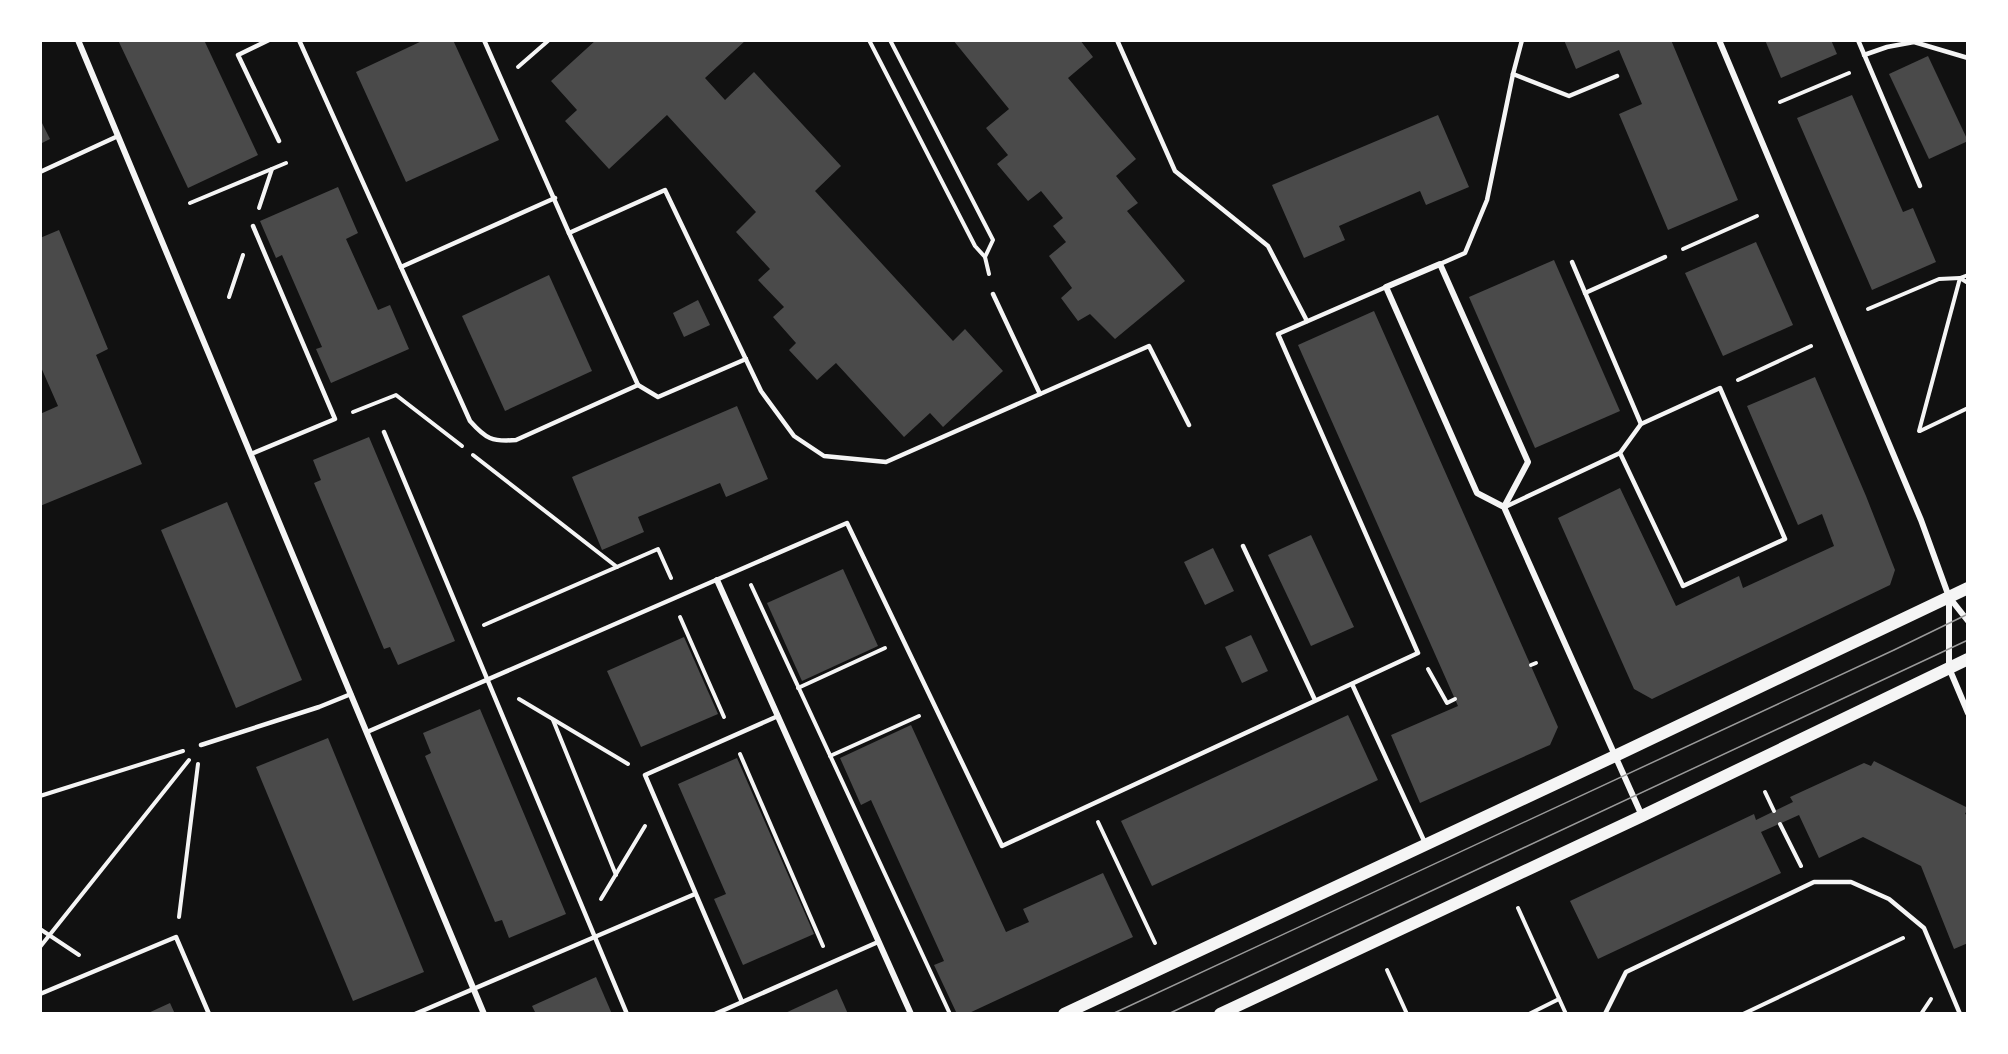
<svg xmlns="http://www.w3.org/2000/svg" width="2008" height="1054" font-family="'PT Sans',sans-serif">
<style>
.building{fill:#4a4a4a}
.lines{fill:none;stroke-linecap:round;stroke-linejoin:round}
.path{stroke:#f5f5f5;stroke-width:4}
.service{stroke:#f5f5f5;stroke-width:4.5}
.minor{stroke:#f5f5f5;stroke-width:6}
.secondary{stroke:#f5f5f5;stroke-width:12}
.tram{stroke:#9a9a9a;stroke-width:1.5}
</style>
<rect width="100%" height="100%" fill="#111"/>
<!-- building -->
<g class="building">
<path d="M 118,40 L 204,40 L 258,155 L 188,188 Z"/>
<path d="M 424,40 L 453,40 L 499,140 L 406,182 L 356,72 Z"/>
<path d="M 596,40 L 746,40 L 705,78 L 725,100 L 754,72 L 841,166 L 815,191 L 953,341 L 965,329 L 1003,371 L 943,427 L 930,413 L 904,437 L 836,363 L 817,380 L 789,350 L 796,343 L 773,317 L 784,307 L 758,280 L 770,269 L 736,232 L 756,212 L 667,115 L 609,169 L 565,121 L 577,110 L 551,81 Z"/>
<path d="M 953,40 L 1080,40 L 1093,57 L 1068,78 L 1136,159 L 1116,176 L 1138,203 L 1127,211 L 1185,281 L 1115,339 L 1090,314 L 1078,321 L 1061,298 L 1072,288 L 1049,256 L 1066,242 L 1053,226 L 1063,218 L 1041,191 L 1028,201 L 997,164 L 1008,155 L 986,128 L 1009,109 Z"/>
<path d="M 1564,40 L 1671,40 L 1738,200 L 1668,230 L 1619,114 L 1642,104 L 1619,50 L 1576,69 Z"/>
<path d="M 1765,40 L 1831,40 L 1837,54 L 1781,78 Z"/>
<path d="M 1928,56 L 1968,141 L 1929,159 L 1889,74 Z"/>
<path d="M 1852,95 L 1903,212 L 1913,208 L 1936,262 L 1872,290 L 1797,118 Z"/>
<path d="M 1438,115 L 1469,187 L 1426,205 L 1420,191 L 1348,222 L 1339,226 L 1345,240 L 1304,258 L 1272,185 Z"/>
<path d="M 40,119 L 50,139 L 40,144 Z"/>
<path d="M 338,187 L 358,233 L 346,239 L 351,250 L 378,310 L 390,305 L 409,349 L 331,383 L 316,349 L 322,347 L 282,255 L 276,258 L 260,221 Z"/>
<path d="M 59,230 L 108,349 L 96,355 L 142,464 L 40,506 L 40,414 L 58,406 L 40,365 L 40,238 Z"/>
<path d="M 1756,242 L 1793,325 L 1723,356 L 1685,273 Z"/>
<path d="M 1554,260 L 1620,411 L 1535,448 L 1469,297 Z"/>
<path d="M 549,275 L 592,371 L 505,411 L 462,316 Z"/>
<path d="M 698,300 L 710,325 L 684,337 L 673,313 Z"/>
<path d="M 1374,311 L 1558,727 L 1550,745 L 1420,803 L 1391,735 L 1458,706 L 1298,345 Z"/>
<path d="M 1815,377 L 1866,496 L 1895,570 L 1890,585 L 1652,699 L 1634,689 L 1558,518 L 1620,488 L 1676,606 L 1739,576 L 1743,588 L 1834,546 L 1822,514 L 1798,525 L 1747,406 Z"/>
<path d="M 737,406 L 768,479 L 726,497 L 720,483 L 638,517 L 644,532 L 602,550 L 572,477 Z"/>
<path d="M 369,437 L 455,641 L 398,665 L 390,647 L 384,649 L 314,483 L 321,480 L 313,460 Z"/>
<path d="M 227,502 L 302,680 L 236,708 L 161,530 Z"/>
<path d="M 1311,535 L 1354,627 L 1311,646 L 1268,555 Z"/>
<path d="M 1213,548 L 1234,591 L 1205,605 L 1184,562 Z"/>
<path d="M 843,569 L 878,646 L 802,681 L 767,603 Z"/>
<path d="M 1251,635 L 1268,671 L 1242,683 L 1225,647 Z"/>
<path d="M 684,637 L 718,714 L 641,747 L 607,671 Z"/>
<path d="M 480,709 L 566,914 L 509,938 L 502,920 L 495,922 L 425,756 L 431,753 L 423,733 Z"/>
<path d="M 1348,715 L 1378,780 L 1152,886 L 1121,821 Z"/>
<path d="M 911,725 L 1006,932 L 1029,922 L 1023,909 L 1103,873 L 1133,937 L 967,1014 L 957,1014 L 934,965 L 944,961 L 871,800 L 861,805 L 840,758 Z"/>
<path d="M 328,738 L 424,972 L 353,1001 L 256,767 Z"/>
<path d="M 737,758 L 814,934 L 743,965 L 714,899 L 726,894 L 678,784 Z"/>
<path d="M 1874,761 L 1968,808 L 1965,814 L 1968,815 L 1968,943 L 1954,949 L 1921,866 L 1863,837 L 1819,858 L 1799,815 L 1761,832 L 1781,873 L 1598,959 L 1570,901 L 1754,814 L 1756,820 L 1793,802 L 1790,797 L 1864,763 L 1871,766 Z"/>
<path d="M 596,977 L 612,1014 L 536,1014 L 532,1006 Z"/>
<path d="M 837,989 L 848,1014 L 783,1014 Z"/>
<path d="M 170,1003 L 175,1014 L 146,1014 Z"/>
</g>
<g class="lines">
<!-- path -->
<g class="path">
<path d="M 869,40 L 975,246 L 985,257"/>
<path d="M 890,40 L 993,240 L 985,257 L 989,274"/>
<path d="M 518,67 L 549,40"/>
<path d="M 1780,102 L 1849,73"/>
<path d="M 190,203 L 286,163"/>
<path d="M 259,208 L 272,169"/>
<path d="M 1683,249 L 1757,216"/>
<path d="M 229,297 L 243,255"/>
<path d="M 1868,309 L 1939,279 L 1960,278 L 1968,275"/>
<path d="M 1738,380 L 1811,346"/>
<path d="M 353,412 L 396,395 L 462,446"/>
<path d="M 1919,431 L 1960,278 L 1968,283"/>
<path d="M 1920,431 L 1968,408"/>
<path d="M 473,455 L 617,567"/>
<path d="M 751,585 L 950,1014"/>
<path d="M 680,617 L 724,717"/>
<path d="M 484,625 L 658,549 L 671,578"/>
<path d="M 1531,665 L 1536,663"/>
<path d="M 1428,669 L 1447,703 L 1455,699"/>
<path d="M 798,688 L 885,648"/>
<path d="M 519,699 L 628,764"/>
<path d="M 553,720 L 616,875"/>
<path d="M 740,754 L 823,946"/>
<path d="M 830,756 L 919,716"/>
<path d="M 1765,792 L 1774,811"/>
<path d="M 40,796 L 183,751"/>
<path d="M 1098,822 L 1155,943"/>
<path d="M 1780,824 L 1801,866"/>
<path d="M 601,899 L 645,826"/>
<path d="M 1518,908 L 1566,1014"/>
<path d="M 179,917 L 198,764"/>
<path d="M 40,929 L 79,955"/>
<path d="M 40,947 L 189,760"/>
<path d="M 1387,970 L 1407,1014"/>
<path d="M 1529,1014 L 1559,999"/>
<path d="M 1743,1014 L 1903,938"/>
<path d="M 1921,1014 L 1931,999"/>
</g>
<!-- service -->
<g class="service">
<path d="M 269,40 L 238,55 L 279,141"/>
<path d="M 299,40 L 470,421 C 486,439 492,442 516,440 L 638,385 L 569,233 L 484,40"/>
<path d="M 1117,40 L 1175,171 L 1268,246 L 1307,321"/>
<path d="M 1858,40 L 1920,186"/>
<path d="M 1864,55 L 1887,47 L 1914,42 L 1968,58"/>
<path d="M 1513,74 L 1569,96 L 1617,76"/>
<path d="M 40,172 L 118,136"/>
<path d="M 569,233 L 665,190 L 761,391 L 794,436 L 824,456 L 886,462 L 1149,346 L 1189,425"/>
<path d="M 1572,262 L 1641,424"/>
<path d="M 1440,264 L 1465,253 L 1487,200 L 1513,74 L 1522,40"/>
<path d="M 401,267 L 555,198"/>
<path d="M 1585,293 L 1665,257"/>
<path d="M 993,294 L 1040,394"/>
<path d="M 638,385 L 658,397 L 746,359"/>
<path d="M 384,432 L 627,1014"/>
<path d="M 251,454 L 335,419 L 253,226"/>
<path d="M 1505,507 L 1620,453 L 1641,424 L 1720,388 L 1785,539 L 1683,586 L 1620,453"/>
<path d="M 1243,546 L 1315,700"/>
<path d="M 1352,684 L 1426,845"/>
<path d="M 367,732 L 847,523 L 1002,846 L 1418,653 L 1278,334 L 1386,287"/>
<path d="M 201,745 L 319,707 L 351,694"/>
<path d="M 40,994 L 176,937 L 209,1014"/>
<path d="M 742,1002 L 645,775 L 778,716"/>
<path d="M 415,1014 L 695,894"/>
<path d="M 715,1014 L 878,942"/>
<path d="M 1605,1014 L 1626,972 L 1814,882 L 1851,882 L 1889,899 L 1924,928 L 1960,1014"/>
</g>
<!-- minor -->
<g class="minor">
<path d="M 78,40 L 484,1014"/>
<path d="M 1719,40 L 1921,520 L 1949,597"/>
<path d="M 1504,507 L 1528,462 L 1440,264 L 1386,287 L 1477,493 L 1504,507 L 1642,816"/>
<path d="M 717,580 L 911,1014"/>
<path d="M 1968,621 L 1949,597 L 1949,668 L 1968,713"/>
</g>
<!-- secondary -->
<g class="secondary">
<path d="M 1064,1014 L 1615,756 L 1968,588"/>
<path d="M 1220,1014 L 1642,816 L 1968,659"/>
</g>
<!-- tram -->
<g class="tram">
<path d="M 1112,1014 L 1894,650 L 1968,614"/>
<path d="M 1168,1014 L 1968,640"/>
</g>
</g>
<!-- border -->
<rect width="2008" height="1054" fill="none" stroke="#ffffff" stroke-width="84"/>
</svg>
